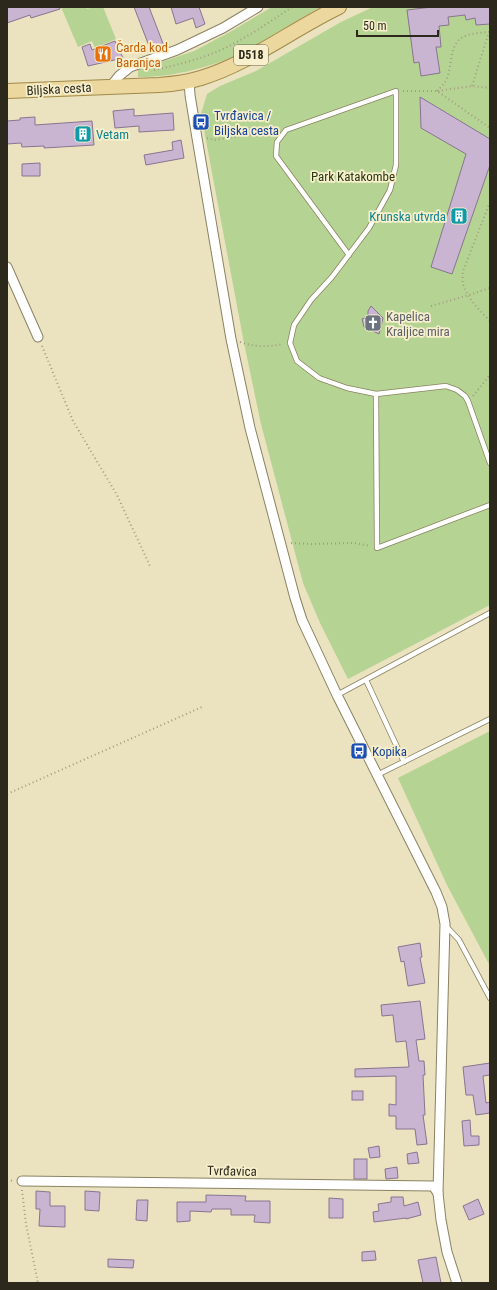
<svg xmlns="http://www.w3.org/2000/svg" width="497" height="1290" font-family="'Roboto Condensed',sans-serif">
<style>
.green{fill:#b5d392}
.building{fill:#c9b4d2;stroke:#887590}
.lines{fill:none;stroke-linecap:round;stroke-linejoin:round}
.lane-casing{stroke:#8a8262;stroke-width:6}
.street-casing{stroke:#8a8262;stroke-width:11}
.primary-casing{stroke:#a18a48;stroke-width:16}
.path{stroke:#a39c81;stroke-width:2;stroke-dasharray:1 3;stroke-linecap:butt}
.lane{stroke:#fff;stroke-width:4.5}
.street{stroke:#fff;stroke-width:9}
.primary{stroke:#ecd89f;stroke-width:14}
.labels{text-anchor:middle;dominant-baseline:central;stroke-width:3.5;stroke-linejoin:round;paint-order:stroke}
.shield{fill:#f8efcc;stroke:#696451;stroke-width:1}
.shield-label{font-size:12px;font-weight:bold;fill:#2c291c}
.food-label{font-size:13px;fill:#c56008;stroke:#f8efcc;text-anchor:start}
.street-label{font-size:13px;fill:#2c291c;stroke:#f8efcc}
.transit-label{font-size:13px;fill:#164399;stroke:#f8efcc;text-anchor:start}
.culture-label{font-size:13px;fill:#0d838f;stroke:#f8efcc;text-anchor:start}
.park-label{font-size:13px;fill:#283812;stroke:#f8efcc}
.worship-label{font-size:13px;fill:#5b616d;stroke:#f8efcc;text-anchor:start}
</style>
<rect width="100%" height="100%" fill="#ebe2bf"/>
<!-- green -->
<g class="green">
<path d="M 61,7 L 86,7 L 87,9 L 93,7 L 103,7 L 116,39 L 95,48 L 92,41 L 78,47 Z"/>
<path d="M 272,7 L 321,7 C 293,22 267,40 239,54 C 213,67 168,78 138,77 L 138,70 L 194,51 L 230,32 Z"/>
<path d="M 373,7 L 490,7 L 490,605 L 348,679 L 320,623 L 303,583 L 261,424 L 244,343 L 201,114 L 207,94 L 220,86 L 256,71 L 341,22 Z"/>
<path d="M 490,731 L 490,966 L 447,885 L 398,778 Z"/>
</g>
<!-- building -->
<g class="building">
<path d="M 7,7 L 59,7 L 60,9 L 31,18 L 30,15 L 7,23 Z"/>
<path d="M 134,7 L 149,7 L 164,46 L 151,51 Z"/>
<path d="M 171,7 L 199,7 L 205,24 L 196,28 L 193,18 L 176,24 Z"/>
<path d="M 432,7 L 490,7 L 490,24 L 476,25 L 475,18 L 466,20 L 465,15 L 448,17 L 449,25 L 439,26 L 441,47 L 436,47 L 440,73 L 421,76 L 419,62 L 414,63 L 407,10 Z"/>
<path d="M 115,41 L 123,58 L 88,66 L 82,47 L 90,44 L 92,50 Z"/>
<path d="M 420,97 L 490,139 L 490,165 L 452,274 L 431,267 L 466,154 L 421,128 Z"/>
<path d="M 134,109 L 134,116 L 173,113 L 174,130 L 139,132 L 139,126 L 115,128 L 113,111 Z"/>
<path d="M 35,117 L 35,125 L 92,121 L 94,145 L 44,148 L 44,146 L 22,147 L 21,143 L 7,144 L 7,121 L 20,120 L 20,118 Z"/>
<path d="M 181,140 L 184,158 L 146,165 L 144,155 L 173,150 L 172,142 Z"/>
<path d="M 40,163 L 40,176 L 22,176 L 22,164 Z"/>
<path d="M 371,306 L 383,318 L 379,334 L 373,331 L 370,326 L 364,327 L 362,319 L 368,317 L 368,311 Z"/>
<path d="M 420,943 L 422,957 L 420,958 L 425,983 L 408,986 L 404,961 L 401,962 L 398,947 Z"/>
<path d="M 420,1001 L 425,1039 L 416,1040 L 419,1061 L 424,1061 L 425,1075 L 423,1075 L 425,1115 L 423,1115 L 427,1144 L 417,1145 L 415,1129 L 396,1129 L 396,1116 L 389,1116 L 389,1104 L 396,1105 L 396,1076 L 355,1077 L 355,1069 L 409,1067 L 406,1041 L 396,1042 L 393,1015 L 382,1016 L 381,1005 Z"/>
<path d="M 490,1063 L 490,1075 L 483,1076 L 486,1103 L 490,1102 L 490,1113 L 476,1115 L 473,1095 L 466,1095 L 463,1067 Z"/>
<rect x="352" y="1091" width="11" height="9"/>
<path d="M 470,1120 L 471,1136 L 479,1136 L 479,1145 L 464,1146 L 462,1121 Z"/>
<path d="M 379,1146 L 380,1157 L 370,1158 L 368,1148 Z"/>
<path d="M 417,1152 L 419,1163 L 408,1164 L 407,1154 Z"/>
<rect x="354" y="1159" width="13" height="20"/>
<path d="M 397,1167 L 398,1178 L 386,1179 L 385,1169 Z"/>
<path d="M 36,1191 L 50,1192 L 50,1206 L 65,1206 L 65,1227 L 39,1226 L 40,1209 L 36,1209 Z"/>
<path d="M 85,1191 L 100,1192 L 99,1211 L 85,1210 Z"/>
<path d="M 206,1195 L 246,1196 L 245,1201 L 270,1201 L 270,1223 L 254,1222 L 255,1215 L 231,1215 L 231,1209 L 212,1209 L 211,1212 L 190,1211 L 190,1221 L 177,1222 L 177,1202 L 206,1202 Z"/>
<path d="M 391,1197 L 403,1197 L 404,1206 L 418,1202 L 421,1215 L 406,1219 L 406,1218 L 374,1222 L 373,1212 L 379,1211 L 378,1204 L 391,1202 Z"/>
<path d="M 329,1198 L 343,1199 L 343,1218 L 329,1218 Z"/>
<path d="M 478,1199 L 484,1214 L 469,1220 L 463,1206 Z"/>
<path d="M 137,1200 L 148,1200 L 147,1221 L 136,1220 Z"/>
<path d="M 375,1251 L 376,1260 L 362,1261 L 362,1252 Z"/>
<path d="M 436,1257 L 441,1283 L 423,1283 L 418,1260 Z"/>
<path d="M 108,1259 L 134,1260 L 133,1268 L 108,1267 Z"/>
</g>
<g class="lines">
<!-- lane casing -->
<g class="lane-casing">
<g id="lane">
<path d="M 349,255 L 276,156 L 277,142 L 286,130 L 396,91 L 396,165 L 390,190 L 369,228 L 332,277 L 311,300 L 294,325 L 290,343 L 297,361 L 319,378 L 347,388 L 376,394 L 446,386 L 457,390 L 465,396 L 468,401 L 490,463"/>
<path d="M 376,394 L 377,548 L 490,505"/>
<path d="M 366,680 L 404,762"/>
<path d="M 337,695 L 490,613"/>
<path d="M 377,775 L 490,719"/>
<path d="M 445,925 L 459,940 L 490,998"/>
</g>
</g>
<!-- street casing -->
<g class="street-casing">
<g id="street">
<path d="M 189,81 L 190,95 L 196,132 L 231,339 L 250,428 L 295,598 L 302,620 L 337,695 L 436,892 L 442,907 L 445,924 L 438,1193 L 441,1220 L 447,1252 L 457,1283"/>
<path d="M 111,86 L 119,76 L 130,67 L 177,50 L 223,28 L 258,7"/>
<path d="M 7,267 L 38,337"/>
<path d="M 22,1181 L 433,1186 L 438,1193"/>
</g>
</g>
<!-- primary casing -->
<g class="primary-casing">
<path id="primary" d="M 7,91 L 159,85 C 173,84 188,82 201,78 C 250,63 293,29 339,7"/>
</g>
<!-- path -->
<g class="path">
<path d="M 154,70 C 172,66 189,62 206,56 C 237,45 265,25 292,7"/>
<path d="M 403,91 L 437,91 L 490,128"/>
<path d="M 437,91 C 440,88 443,85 445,82 C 453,69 448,48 461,38 C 469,33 480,33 489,32 L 472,86"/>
<path d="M 438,91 L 472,86 L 490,88"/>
<path d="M 207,138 L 214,140 L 275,131"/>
<path d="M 490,202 L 463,271 C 463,275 462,280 463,284 C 467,298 480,311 490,321"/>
<path d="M 431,306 L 469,295 L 490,288"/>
<path d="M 240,342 C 255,347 268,347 283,344"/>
<path d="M 42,346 L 73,421 L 117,495 L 150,566"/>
<path d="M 473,396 L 489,376"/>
<path d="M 291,543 L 311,544 L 355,543 L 370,546"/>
<path d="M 7,794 L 202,707"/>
<path d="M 7,1180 L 14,1181"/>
<path d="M 22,1190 L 26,1224 L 38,1283"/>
</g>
<!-- lane -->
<use href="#lane" class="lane"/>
<!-- street -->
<use href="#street" class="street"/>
<!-- primary -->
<use href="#primary" class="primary"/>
</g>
<!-- icons -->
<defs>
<g id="restaurant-square" transform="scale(0.9)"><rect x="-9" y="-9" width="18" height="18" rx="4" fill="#e8710a" stroke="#f8efcc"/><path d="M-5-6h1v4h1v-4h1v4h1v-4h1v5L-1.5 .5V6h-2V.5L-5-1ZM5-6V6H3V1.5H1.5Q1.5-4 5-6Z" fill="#fff"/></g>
<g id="bus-square" transform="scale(0.9)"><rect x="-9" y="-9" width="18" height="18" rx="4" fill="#1a4fb4" stroke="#f8efcc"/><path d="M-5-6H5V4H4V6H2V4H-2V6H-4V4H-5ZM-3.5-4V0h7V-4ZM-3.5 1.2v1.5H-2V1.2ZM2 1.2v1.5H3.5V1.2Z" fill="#fff"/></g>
<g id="building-square" transform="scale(0.9)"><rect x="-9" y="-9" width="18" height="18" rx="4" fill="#0f9aa8" stroke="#f8efcc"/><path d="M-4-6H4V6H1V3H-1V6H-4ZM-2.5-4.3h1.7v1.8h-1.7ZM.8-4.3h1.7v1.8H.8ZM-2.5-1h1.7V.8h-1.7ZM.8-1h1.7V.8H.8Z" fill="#fff"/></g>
<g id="church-square" transform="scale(0.9)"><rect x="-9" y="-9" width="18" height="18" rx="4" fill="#6b7280" stroke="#f8efcc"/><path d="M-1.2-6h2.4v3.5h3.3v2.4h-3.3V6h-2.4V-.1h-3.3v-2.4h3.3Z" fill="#fff"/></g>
</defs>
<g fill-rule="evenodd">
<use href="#restaurant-square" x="103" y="54"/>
<use href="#bus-square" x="201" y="122"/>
<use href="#building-square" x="83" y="134"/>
<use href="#building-square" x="459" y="216"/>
<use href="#church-square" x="373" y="323"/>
<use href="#bus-square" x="359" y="751"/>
</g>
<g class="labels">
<!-- shield labels -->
<rect class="shield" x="234" y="45" width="34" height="20" rx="3"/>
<g class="shield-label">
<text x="251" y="55">D518</text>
</g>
<!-- food labels -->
<g class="food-label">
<text x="116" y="47">Čarda kod<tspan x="116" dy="15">Baranjca</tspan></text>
</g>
<!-- street labels -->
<g class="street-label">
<text transform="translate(59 89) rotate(-3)">Biljska cesta</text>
<text transform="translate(232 1171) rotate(1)">Tvrđavica</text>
</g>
<!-- transit labels -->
<g class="transit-label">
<text x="214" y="115">Tvrđavica /<tspan x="214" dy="15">Biljska cesta</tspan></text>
<text x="372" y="751">Kopika</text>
</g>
<!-- culture labels -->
<g class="culture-label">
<text x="96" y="134">Vetam</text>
<text x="446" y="216" text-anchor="end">Krunska utvrda</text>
</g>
<!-- park labels -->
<g class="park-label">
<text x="353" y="176">Park Katakombe</text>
</g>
<!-- worship labels -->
<g class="worship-label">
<text x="386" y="316">Kapelica<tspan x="386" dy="15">Kraljice mira</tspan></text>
</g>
</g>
<!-- border -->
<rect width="497" height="1290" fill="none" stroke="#2c291c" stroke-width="16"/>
<!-- scale -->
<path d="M357 30v6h81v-6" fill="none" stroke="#2c291c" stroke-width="2"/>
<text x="363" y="30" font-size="12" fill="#2c291c" stroke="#f8efcc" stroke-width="3" paint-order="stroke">50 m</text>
</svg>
